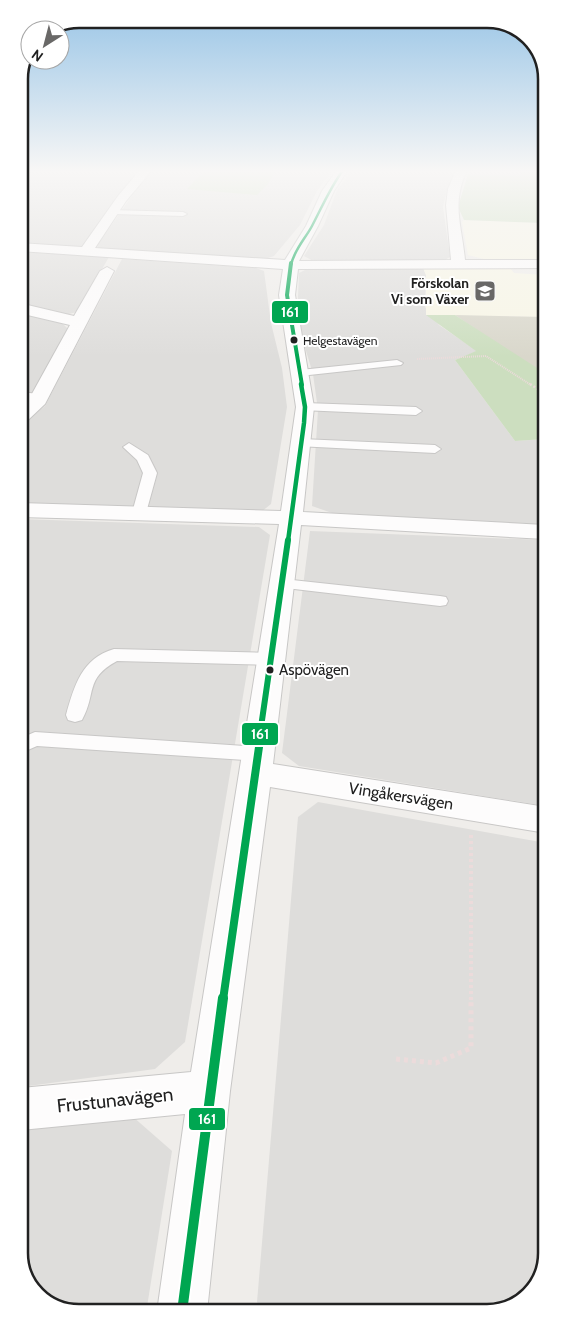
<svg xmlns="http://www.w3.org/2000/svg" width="566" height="1332" font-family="Cabin,sans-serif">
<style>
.residential{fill:#dedddb}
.education{fill:#f8f6e6}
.construction{fill:#d9d7cb}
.forest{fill:#ccdebf}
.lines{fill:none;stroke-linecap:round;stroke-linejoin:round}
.lane-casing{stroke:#c8c7c6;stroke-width:2}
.street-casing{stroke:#c8c7c6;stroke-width:2}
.path-far3{stroke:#ecdbdb;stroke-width:2;stroke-dasharray:1 1;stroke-linecap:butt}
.path-far2{stroke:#ecdbdb;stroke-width:2.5;stroke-dasharray:2 2;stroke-linecap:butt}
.path-far1{stroke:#ecdbdb;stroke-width:4;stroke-dasharray:3 3;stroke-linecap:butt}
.path{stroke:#ecdbdb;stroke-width:5;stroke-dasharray:4 4;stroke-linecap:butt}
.lane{fill:#fdfcfc;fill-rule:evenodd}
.street{fill:#fdfcfc;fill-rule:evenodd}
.bus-1-far5-casing{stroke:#fff;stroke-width:4.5}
.bus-1-far4-casing{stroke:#fff;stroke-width:5.5}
.bus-1-far3-casing{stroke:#fff;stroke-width:7}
.bus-1-far2-casing{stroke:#fff;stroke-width:10}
.bus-1-far1-casing{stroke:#fff;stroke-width:11}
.bus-1-casing{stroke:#fff;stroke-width:14}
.bus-1-far5{stroke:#00a651;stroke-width:2.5}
.bus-1-far4{stroke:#00a651;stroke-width:4}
.bus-1-far3{stroke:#00a651;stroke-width:4.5}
.bus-1-far2{stroke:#00a651;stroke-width:6}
.bus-1-far1{stroke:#00a651;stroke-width:8}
.bus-1{stroke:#00a651;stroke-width:10}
.bus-dot{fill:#212121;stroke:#fff;stroke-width:2}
.labels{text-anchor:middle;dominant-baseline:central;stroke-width:4;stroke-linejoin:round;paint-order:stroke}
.far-bus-label{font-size:12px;fill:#212121;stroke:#fff;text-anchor:start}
.far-poi-label{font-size:14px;font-weight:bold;fill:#212121;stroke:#fff;text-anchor:end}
.bus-label{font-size:15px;fill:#212121;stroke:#fff;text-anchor:start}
.street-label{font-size:16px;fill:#212121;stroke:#fff}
.near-street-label{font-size:19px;fill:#212121;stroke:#fff}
.rim{fill:none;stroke:#212121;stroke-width:2.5}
.line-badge{stroke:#fff;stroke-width:2}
.badge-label{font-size:14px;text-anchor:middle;font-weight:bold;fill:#fff}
</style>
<rect width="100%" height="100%" fill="#efedea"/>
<!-- residential -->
<g class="residential">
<path d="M 35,170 L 142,170 L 84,246 L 74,249 L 19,245 L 19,177 Z"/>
<path d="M 154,170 L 332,170 L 317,191 L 300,225 L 274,256 L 262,260 L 100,250 L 97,246 L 140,184 Z"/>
<path d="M 352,170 L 456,170 L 447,190 L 443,207 L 450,257 L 443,261 L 315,262 L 304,256 L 324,225 L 337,190 Z"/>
<path d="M 469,170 L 523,170 L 519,176 L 468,174 Z"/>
<path d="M 19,252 L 109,257 L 77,312 L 65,315 L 19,304 Z"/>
<path d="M 122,259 L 256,268 L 264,271 L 271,323 L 282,368 L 287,407 L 271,504 L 261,512 L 20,505 L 20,426 L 45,406 Z"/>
<path d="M 311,267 L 423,268 L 426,275 L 425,307 L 439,325 L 477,351 L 455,360 L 515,441 L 545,439 L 545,525 L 332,513 L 312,506 L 318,410 L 313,374 L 297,321 L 299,273 Z"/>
<path d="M 19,313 L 61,322 L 69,330 L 34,395 L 20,408 Z"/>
<path d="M 20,519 L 259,527 L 270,535 L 185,1042 L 155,1069 L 21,1087 Z"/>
<path d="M 310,531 L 545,540 L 546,806 L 299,766 L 282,753 Z"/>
<path d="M 318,802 L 546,843 L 547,1254 L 535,1290 L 506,1310 L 264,1312 L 257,1302 L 298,817 Z"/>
<path d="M 132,1116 L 172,1151 L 146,1313 L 74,1313 L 42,1301 L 22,1272 L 21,1131 Z"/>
</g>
<!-- education -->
<g class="education">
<path d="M 464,220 L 545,223 L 545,259 L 484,259 L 468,255 L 462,222 Z"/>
<path d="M 423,268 L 510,268 L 514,273 L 545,275 L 545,317 L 426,315 L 426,275 Z"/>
</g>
<!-- construction -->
<path class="construction" d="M 455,315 L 545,317 L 545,373 L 532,367 Z"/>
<!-- forest -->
<g class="forest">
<path d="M 205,170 L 276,170 L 268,184 L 257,195 L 187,189 Z"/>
<path d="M 523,170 L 544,170 L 545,223 L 464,220 L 458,207 L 468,174 L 519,176 Z"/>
<path d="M 426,315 L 455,315 L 545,373 L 545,439 L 515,441 L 455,360 L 476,351 Z"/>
</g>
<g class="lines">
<!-- lane casing -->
<g class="lane-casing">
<g id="lane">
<path d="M 110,210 L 183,212 L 187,214 L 183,216 L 113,214 L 109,212 Z"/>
<path d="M 397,360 L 403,363 L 401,365 L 300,376 L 294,373 L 300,370 Z"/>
<path d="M 20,392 L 39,394 L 45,398 L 39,402 L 20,400 Z"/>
<path d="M 305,403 L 416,407 L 422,411 L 416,415 L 301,410 L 299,407 Z"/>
<path d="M 302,439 L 435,445 L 441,449 L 435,453 L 297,446 L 296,443 L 297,440 Z"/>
<path d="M 129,443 L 148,455 L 157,473 L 146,513 L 139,517 L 132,513 L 143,473 L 137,460 L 123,447 Z"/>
<path d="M 283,579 L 440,596 L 446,597 L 448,601 L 446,605 L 440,606 L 277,587 L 275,584 Z"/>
<path d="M 114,649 L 272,653 L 278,655 L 281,659 L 278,663 L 272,665 L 117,661 C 84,679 97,693 82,720 L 75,722 L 68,720 L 66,715 C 74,686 82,658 114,649 Z"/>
<path d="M 35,732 L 259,747 L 266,749 L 269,754 L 266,759 L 259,761 L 37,746 L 21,753 L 21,738 Z"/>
</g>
</g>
<!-- street casing -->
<g class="street-casing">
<g id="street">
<path d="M 19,170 L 33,170 L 19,177 Z"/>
<path d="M 140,170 L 152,170 L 126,201 L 95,248 L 285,260 L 306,226 L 322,191 L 337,170 L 348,170 L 334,191 L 318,226 L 299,261 L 451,260 L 446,205 L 448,189 L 456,170 L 467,170 C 451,204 462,226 465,260 L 545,260 L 545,268 L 298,269 L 295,295 L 314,407 L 303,512 L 545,525 L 545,539 L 301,525 L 273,764 L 546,807 L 546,833 L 270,787 L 230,1091 L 207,1312 L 157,1312 L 185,1114 L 21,1130 L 21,1088 L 191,1072 L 279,524 L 20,517 L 20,503 L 281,511 L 296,407 L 279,295 L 283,269 L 19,251 L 19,243 L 82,247 L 118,196 Z"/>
<path d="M 107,267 L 114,271 L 45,404 L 27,421 L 20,423 L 20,408 L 28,401 L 70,325 L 19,313 L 19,303 L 74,316 L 100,271 Z"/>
</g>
</g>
<!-- path-far3 -->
<path class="path-far3" d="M 417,359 L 486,356 L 531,385"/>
<!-- path-far2 -->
<path class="path-far2" d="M 530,384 L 545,394"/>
<!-- path-far1 -->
<path class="path-far1" d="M 471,835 L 471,1000"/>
<!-- path -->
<path class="path" d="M 396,1059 L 436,1063 L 471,1048 L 471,998"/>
<!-- lane -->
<use href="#lane" class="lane"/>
<!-- street -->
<use href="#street" class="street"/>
<!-- bus-1-far5 casing -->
<g class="bus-1-far5-casing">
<path id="bus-1-far5" d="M 291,265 C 294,250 305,239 312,226 C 322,207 330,188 343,170"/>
</g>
<!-- bus-1-far4 casing -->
<g class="bus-1-far4-casing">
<path id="bus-1-far4" d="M 291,263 L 287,295 L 302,385"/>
</g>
<!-- bus-1-far3 casing -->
<g class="bus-1-far3-casing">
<path id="bus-1-far3" d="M 288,541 L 304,423 L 305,407 L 301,384"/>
</g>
<!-- bus-1-far2 casing -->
<g class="bus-1-far2-casing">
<path id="bus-1-far2" d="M 259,741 L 288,540"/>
</g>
<!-- bus-1-far1 casing -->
<g class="bus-1-far1-casing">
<path id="bus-1-far1" d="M 223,1000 L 260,740"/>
</g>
<!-- bus-1 casing -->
<g class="bus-1-casing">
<path id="bus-1" d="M 182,1312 L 223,998"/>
</g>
<!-- bus-1-far5 -->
<use href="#bus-1-far5" class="bus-1-far5"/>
<!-- bus-1-far4 -->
<use href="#bus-1-far4" class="bus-1-far4"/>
<!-- bus-1-far3 -->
<use href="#bus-1-far3" class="bus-1-far3"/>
<!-- bus-1-far2 -->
<use href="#bus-1-far2" class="bus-1-far2"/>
<!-- bus-1-far1 -->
<use href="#bus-1-far1" class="bus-1-far1"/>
<!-- bus-1 -->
<use href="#bus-1" class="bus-1"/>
</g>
<!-- sky -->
<linearGradient id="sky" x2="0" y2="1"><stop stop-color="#97c4e6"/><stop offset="0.48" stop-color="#f8f7f6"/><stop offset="1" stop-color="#f8f7f6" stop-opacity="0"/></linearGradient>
<rect width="566" height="357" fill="url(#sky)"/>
<!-- icons -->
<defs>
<g id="school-square" transform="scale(1.125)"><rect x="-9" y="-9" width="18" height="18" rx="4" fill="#696867" stroke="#fff"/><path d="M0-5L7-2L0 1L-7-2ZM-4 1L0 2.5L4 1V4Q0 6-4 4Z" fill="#fff"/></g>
</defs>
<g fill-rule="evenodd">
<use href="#school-square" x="485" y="291"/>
</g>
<!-- markers -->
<g class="bus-dot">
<circle cx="294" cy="340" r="4.5"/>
<circle cx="270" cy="670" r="4.5"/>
</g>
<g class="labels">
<!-- far-bus labels -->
<g class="far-bus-label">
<text x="303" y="340">Helgestavägen</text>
</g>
<!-- far-poi labels -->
<g class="far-poi-label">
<text x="469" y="283">Förskolan<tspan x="469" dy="16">Vi som Växer</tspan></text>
</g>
<!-- bus labels -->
<g class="bus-label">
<text x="279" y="670">Aspövägen</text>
</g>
<!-- street labels -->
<g class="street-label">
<text transform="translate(401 796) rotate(9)">Vingåkersvägen</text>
</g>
<!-- near-street labels -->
<g class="near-street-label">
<text transform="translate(115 1100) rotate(-6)">Frustunavägen</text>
</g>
</g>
<!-- crop -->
<path d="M0 0H566V1332H0ZM79 28H487A51 51 0 0 1 538 79V1253A51 51 0 0 1 487 1304H79A51 51 0 0 1 28 1253V79A51 51 0 0 1 79 28Z" fill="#fff" fill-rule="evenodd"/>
<path class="rim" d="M79 28H487A51 51 0 0 1 538 79V1253A51 51 0 0 1 487 1304H79A51 51 0 0 1 28 1253V79A51 51 0 0 1 79 28Z"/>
<g class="line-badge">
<rect x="271" y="300" width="38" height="24" rx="5" fill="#00a651"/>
<rect x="241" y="722" width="38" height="24" rx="5" fill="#00a651"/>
<rect x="188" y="1107" width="38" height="24" rx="5" fill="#00a651"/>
</g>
<g class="badge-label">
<text x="290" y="317">161</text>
<text x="260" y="739">161</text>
<text x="207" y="1124">161</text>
</g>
<!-- north arrow -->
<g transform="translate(45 45) rotate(216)"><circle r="24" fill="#ffffff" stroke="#a6a6a6"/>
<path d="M0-4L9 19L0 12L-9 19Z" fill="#696867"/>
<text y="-8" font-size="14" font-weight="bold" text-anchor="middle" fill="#212121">N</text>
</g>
</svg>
